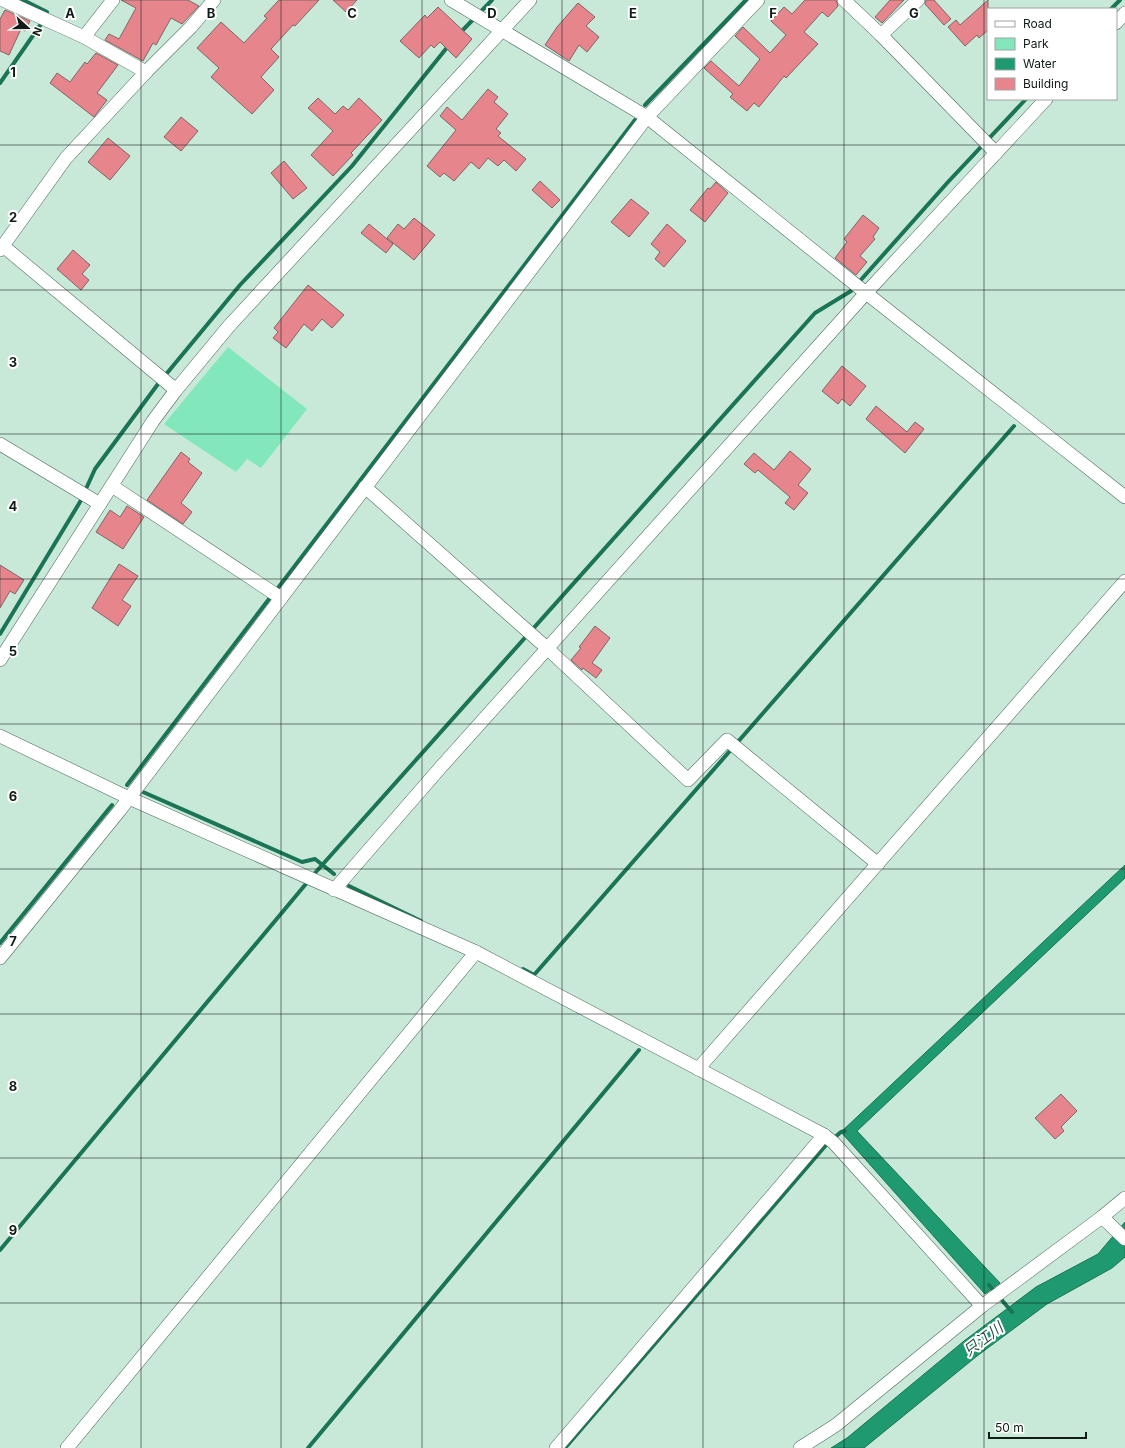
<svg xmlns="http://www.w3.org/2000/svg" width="1125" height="1448" font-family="Inter,'Noto Sans JP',sans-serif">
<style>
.green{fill:#82e8bc}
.water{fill:#1f9970;stroke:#1a7455}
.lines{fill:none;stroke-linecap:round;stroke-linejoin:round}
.stream{stroke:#1a7455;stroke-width:4}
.building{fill:#e7858c;stroke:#826465}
.minor-casing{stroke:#4c675b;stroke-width:14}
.minor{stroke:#fff;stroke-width:13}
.grid{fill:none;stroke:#101c16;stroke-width:1;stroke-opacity:0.55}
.labels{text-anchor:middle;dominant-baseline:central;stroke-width:4;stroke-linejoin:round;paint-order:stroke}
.water-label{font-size:15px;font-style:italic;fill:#255340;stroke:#fff}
.grid-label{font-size:13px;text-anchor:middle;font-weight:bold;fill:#101c16;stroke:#fff;stroke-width:4;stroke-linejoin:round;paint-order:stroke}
</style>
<rect width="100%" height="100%" fill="#c8e8d8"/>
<!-- green -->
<path class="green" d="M 228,347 L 307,409 L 261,468 L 247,459 L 236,472 L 164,424 Z"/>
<!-- water -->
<g class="water">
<path d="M 1125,865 L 1125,878 L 857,1131 L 1000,1283 L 985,1294 L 841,1132 Z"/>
<path d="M 1125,1222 L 1125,1257 L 1112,1268 L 1047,1304 L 977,1356 L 864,1448 L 831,1448 L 847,1438 L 964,1341 L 1036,1287 L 1098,1254 Z"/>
</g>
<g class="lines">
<!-- stream -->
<g class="stream">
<path d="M 23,0 L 47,12"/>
<path d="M 1111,9 L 1120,0"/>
<path d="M 459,34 L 492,0"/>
<path d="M 0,83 L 41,24"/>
<path d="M 645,105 L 746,0"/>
<path d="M 278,588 L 635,120"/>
<path d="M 0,634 L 80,502 L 95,469 L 158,384 L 240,285 L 352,166 L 449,45"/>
<path d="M 127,785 L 269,599"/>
<path d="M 143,792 L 302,862 L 315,859 L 334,874"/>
<path d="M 349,886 L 421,921"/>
<path d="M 0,943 L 112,805"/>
<path d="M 523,969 L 534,975 L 1014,426"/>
<path d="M 0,1250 L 315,873 L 815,313 L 851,291 L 948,182 L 1026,99"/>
<path d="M 989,1285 L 1012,1312"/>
<path d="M 308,1448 L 639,1050"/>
<path d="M 565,1448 L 827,1144 L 841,1132 L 845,1131"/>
</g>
</g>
<!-- building -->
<g class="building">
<path d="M 121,0 L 188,0 L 199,6 L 182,24 L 171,18 L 156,45 L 153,43 L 143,61 L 105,40 L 109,34 L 119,39 L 136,8 Z"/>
<path d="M 279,0 L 319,0 L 295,26 L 293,25 L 271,49 L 279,57 L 261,77 L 274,90 L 252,114 L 211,77 L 219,68 L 197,48 L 221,22 L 244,43 L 267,18 L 264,16 Z"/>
<path d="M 333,0 L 357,0 L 346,12 Z"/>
<path d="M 805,0 L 836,0 L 838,6 L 828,17 L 822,12 L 804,32 L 818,44 L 786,78 L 784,76 L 759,107 L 754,103 L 747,111 L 730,97 L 733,94 L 704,68 L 711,61 L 739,86 L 760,59 L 735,36 L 743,27 L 770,53 L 786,35 L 771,21 L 784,7 L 792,14 Z"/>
<path d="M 890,0 L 904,0 L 882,23 L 875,17 Z"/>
<path d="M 926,0 L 934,0 L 951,19 L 944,25 L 925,4 Z"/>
<path d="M 988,0 L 988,30 L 979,38 L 977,35 L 965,46 L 948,27 L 956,20 L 960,25 Z"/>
<path d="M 578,3 L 595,17 L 586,26 L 599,37 L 587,52 L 579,45 L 569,61 L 545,45 L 557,27 Z"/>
<path d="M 438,7 L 472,39 L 456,58 L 440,42 L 434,48 L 431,45 L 419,58 L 400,41 L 425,15 L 427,18 Z"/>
<path d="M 5,10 L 30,21 L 25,31 L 21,29 L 9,55 L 0,51 L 0,19 Z"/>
<path d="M 96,53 L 118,65 L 97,93 L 107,100 L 94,117 L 50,83 L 57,73 L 70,82 L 85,62 L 87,64 Z"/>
<path d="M 488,89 L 498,97 L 494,102 L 508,114 L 496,129 L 501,133 L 498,136 L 526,159 L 516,171 L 504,160 L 498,166 L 488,158 L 479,169 L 471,162 L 454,181 L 444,173 L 440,177 L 427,166 L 456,130 L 440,116 L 447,107 L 462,120 Z"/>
<path d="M 318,98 L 335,114 L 343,106 L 348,110 L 359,98 L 382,120 L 351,153 L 353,155 L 333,176 L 311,155 L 333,131 L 308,108 Z"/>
<path d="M 181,117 L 198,131 L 181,151 L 164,137 Z"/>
<path d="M 108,138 L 130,156 L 110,180 L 88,162 Z"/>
<path d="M 284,161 L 307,188 L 293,199 L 271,173 Z"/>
<path d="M 540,181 L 560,200 L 552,208 L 532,190 Z"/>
<path d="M 716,182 L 728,193 L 705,222 L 690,210 L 708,188 L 710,189 Z"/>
<path d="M 631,199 L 649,213 L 629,237 L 611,222 Z"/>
<path d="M 863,215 L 879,228 L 873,237 L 875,239 L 860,256 L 867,262 L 856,275 L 835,258 L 847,242 L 844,239 Z"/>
<path d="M 414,218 L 435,235 L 414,260 L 387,238 L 398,224 L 404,229 Z"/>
<path d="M 369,224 L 393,244 L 386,253 L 361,233 Z"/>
<path d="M 667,224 L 686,241 L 664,267 L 655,259 L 660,252 L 651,244 Z"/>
<path d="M 73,250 L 90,265 L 82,274 L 89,280 L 81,290 L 57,269 Z"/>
<path d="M 308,285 L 344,315 L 332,328 L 322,319 L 312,331 L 304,324 L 286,348 L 273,338 L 278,332 L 274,328 Z"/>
<path d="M 842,366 L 866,386 L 850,406 L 842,399 L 838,404 L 822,391 Z"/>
<path d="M 876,406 L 907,432 L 915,422 L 924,429 L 905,453 L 866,419 Z"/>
<path d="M 790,451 L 811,469 L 798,485 L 808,493 L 794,510 L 785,503 L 790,497 L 758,470 L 755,473 L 744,464 L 754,453 L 774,470 Z"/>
<path d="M 181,452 L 190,459 L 188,462 L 202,473 L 181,503 L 192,512 L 183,524 L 147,500 Z"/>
<path d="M 127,506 L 144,517 L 123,549 L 96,532 L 110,510 L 120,517 Z"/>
<path d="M 119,564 L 138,576 L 122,600 L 131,606 L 118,626 L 92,608 Z"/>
<path d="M 0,565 L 24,580 L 15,594 L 10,591 L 0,608 Z"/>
<path d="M 595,626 L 610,638 L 592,663 L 602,670 L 596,678 L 583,668 L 582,670 L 571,660 L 581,648 L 579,647 Z"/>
<path d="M 1061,1094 L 1077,1111 L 1061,1127 L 1064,1131 L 1055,1139 L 1035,1118 Z"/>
</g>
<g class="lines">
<!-- minor casing -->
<g class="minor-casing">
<g id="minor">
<path d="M 3,0 L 84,37 L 146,72"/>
<path d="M 451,0 L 647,117 L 861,289 L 1125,497"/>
<path d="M 844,0 L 881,35 L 918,0"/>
<path d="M 1116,23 L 1125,13"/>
<path d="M 881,35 L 996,153"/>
<path d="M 84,37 L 113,0"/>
<path d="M 3,246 L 176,390"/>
<path d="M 0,250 L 66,158 L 146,72 L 191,27 L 214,0"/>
<path d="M 0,444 L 100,504"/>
<path d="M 112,486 L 281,598"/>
<path d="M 365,487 L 548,649 L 688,780 L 727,740 L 878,864"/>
<path d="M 0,660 L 153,421 L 176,390 L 229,326 L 530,0"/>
<path d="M 0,736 L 129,798 L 476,952 L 824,1135 L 834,1143 L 982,1306"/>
<path d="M 334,890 L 440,768 L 866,293 L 1046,99"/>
<path d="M 0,958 L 120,810 L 647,117 L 758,0"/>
<path d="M 698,1069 L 1125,581"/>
<path d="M 1102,1217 L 1125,1198"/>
<path d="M 67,1448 L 476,952"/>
<path d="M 556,1448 L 824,1135"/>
<path d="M 800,1448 L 836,1425 L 982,1306 L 1102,1217 L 1125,1239"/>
</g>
</g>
<!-- minor -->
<use href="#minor" class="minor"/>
</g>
<!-- grid -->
<path class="grid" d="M 141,0 L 141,1448M 281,0 L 281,1448M 422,0 L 422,1448M 562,0 L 562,1448M 703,0 L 703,1448M 844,0 L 844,1448M 984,0 L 984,1448M 0,145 L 1125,145M 0,290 L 1125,290M 0,434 L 1125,434M 0,579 L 1125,579M 0,724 L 1125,724M 0,869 L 1125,869M 0,1014 L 1125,1014M 0,1158 L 1125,1158M 0,1303 L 1125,1303"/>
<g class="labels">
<!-- water labels -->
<g class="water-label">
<text transform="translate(983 1339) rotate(-37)">只江川</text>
</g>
</g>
<g class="grid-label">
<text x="70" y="18">A</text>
<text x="211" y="18">B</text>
<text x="352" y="18">C</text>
<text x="492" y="18">D</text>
<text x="633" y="18">E</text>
<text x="773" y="18">F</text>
<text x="914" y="18">G</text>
<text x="13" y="77">1</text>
<text x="13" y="222">2</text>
<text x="13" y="367">3</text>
<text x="13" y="511">4</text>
<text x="13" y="656">5</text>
<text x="13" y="801">6</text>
<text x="13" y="946">7</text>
<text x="13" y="1091">8</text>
<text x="13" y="1235">9</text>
</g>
<!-- legend -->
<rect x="987" y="8" width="130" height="92" fill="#ffffff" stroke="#9fa4a2"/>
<rect x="995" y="21" width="20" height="6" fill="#ffffff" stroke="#9fa4a2"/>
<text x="1023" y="28" font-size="12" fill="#101c16">Road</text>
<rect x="995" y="38" width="20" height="12" fill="#82e8bc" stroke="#9fa4a2"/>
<text x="1023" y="48" font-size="12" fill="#101c16">Park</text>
<rect x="995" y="58" width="20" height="12" fill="#1f9970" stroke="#9fa4a2"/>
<text x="1023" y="68" font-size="12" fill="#101c16">Water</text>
<rect x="995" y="78" width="20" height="12" fill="#e7858c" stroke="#9fa4a2"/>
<text x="1023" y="88" font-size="12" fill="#101c16">Building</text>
<!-- north arrow -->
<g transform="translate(28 28) rotate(111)" stroke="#ffffff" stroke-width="3" paint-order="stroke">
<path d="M0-3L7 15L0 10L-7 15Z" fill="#101c16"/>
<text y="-6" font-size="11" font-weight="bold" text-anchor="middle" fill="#101c16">N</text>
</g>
<!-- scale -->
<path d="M989 1432v6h97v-6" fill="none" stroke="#101c16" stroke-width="2"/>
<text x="995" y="1432" font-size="12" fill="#101c16" stroke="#ffffff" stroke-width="3" paint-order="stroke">50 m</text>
</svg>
